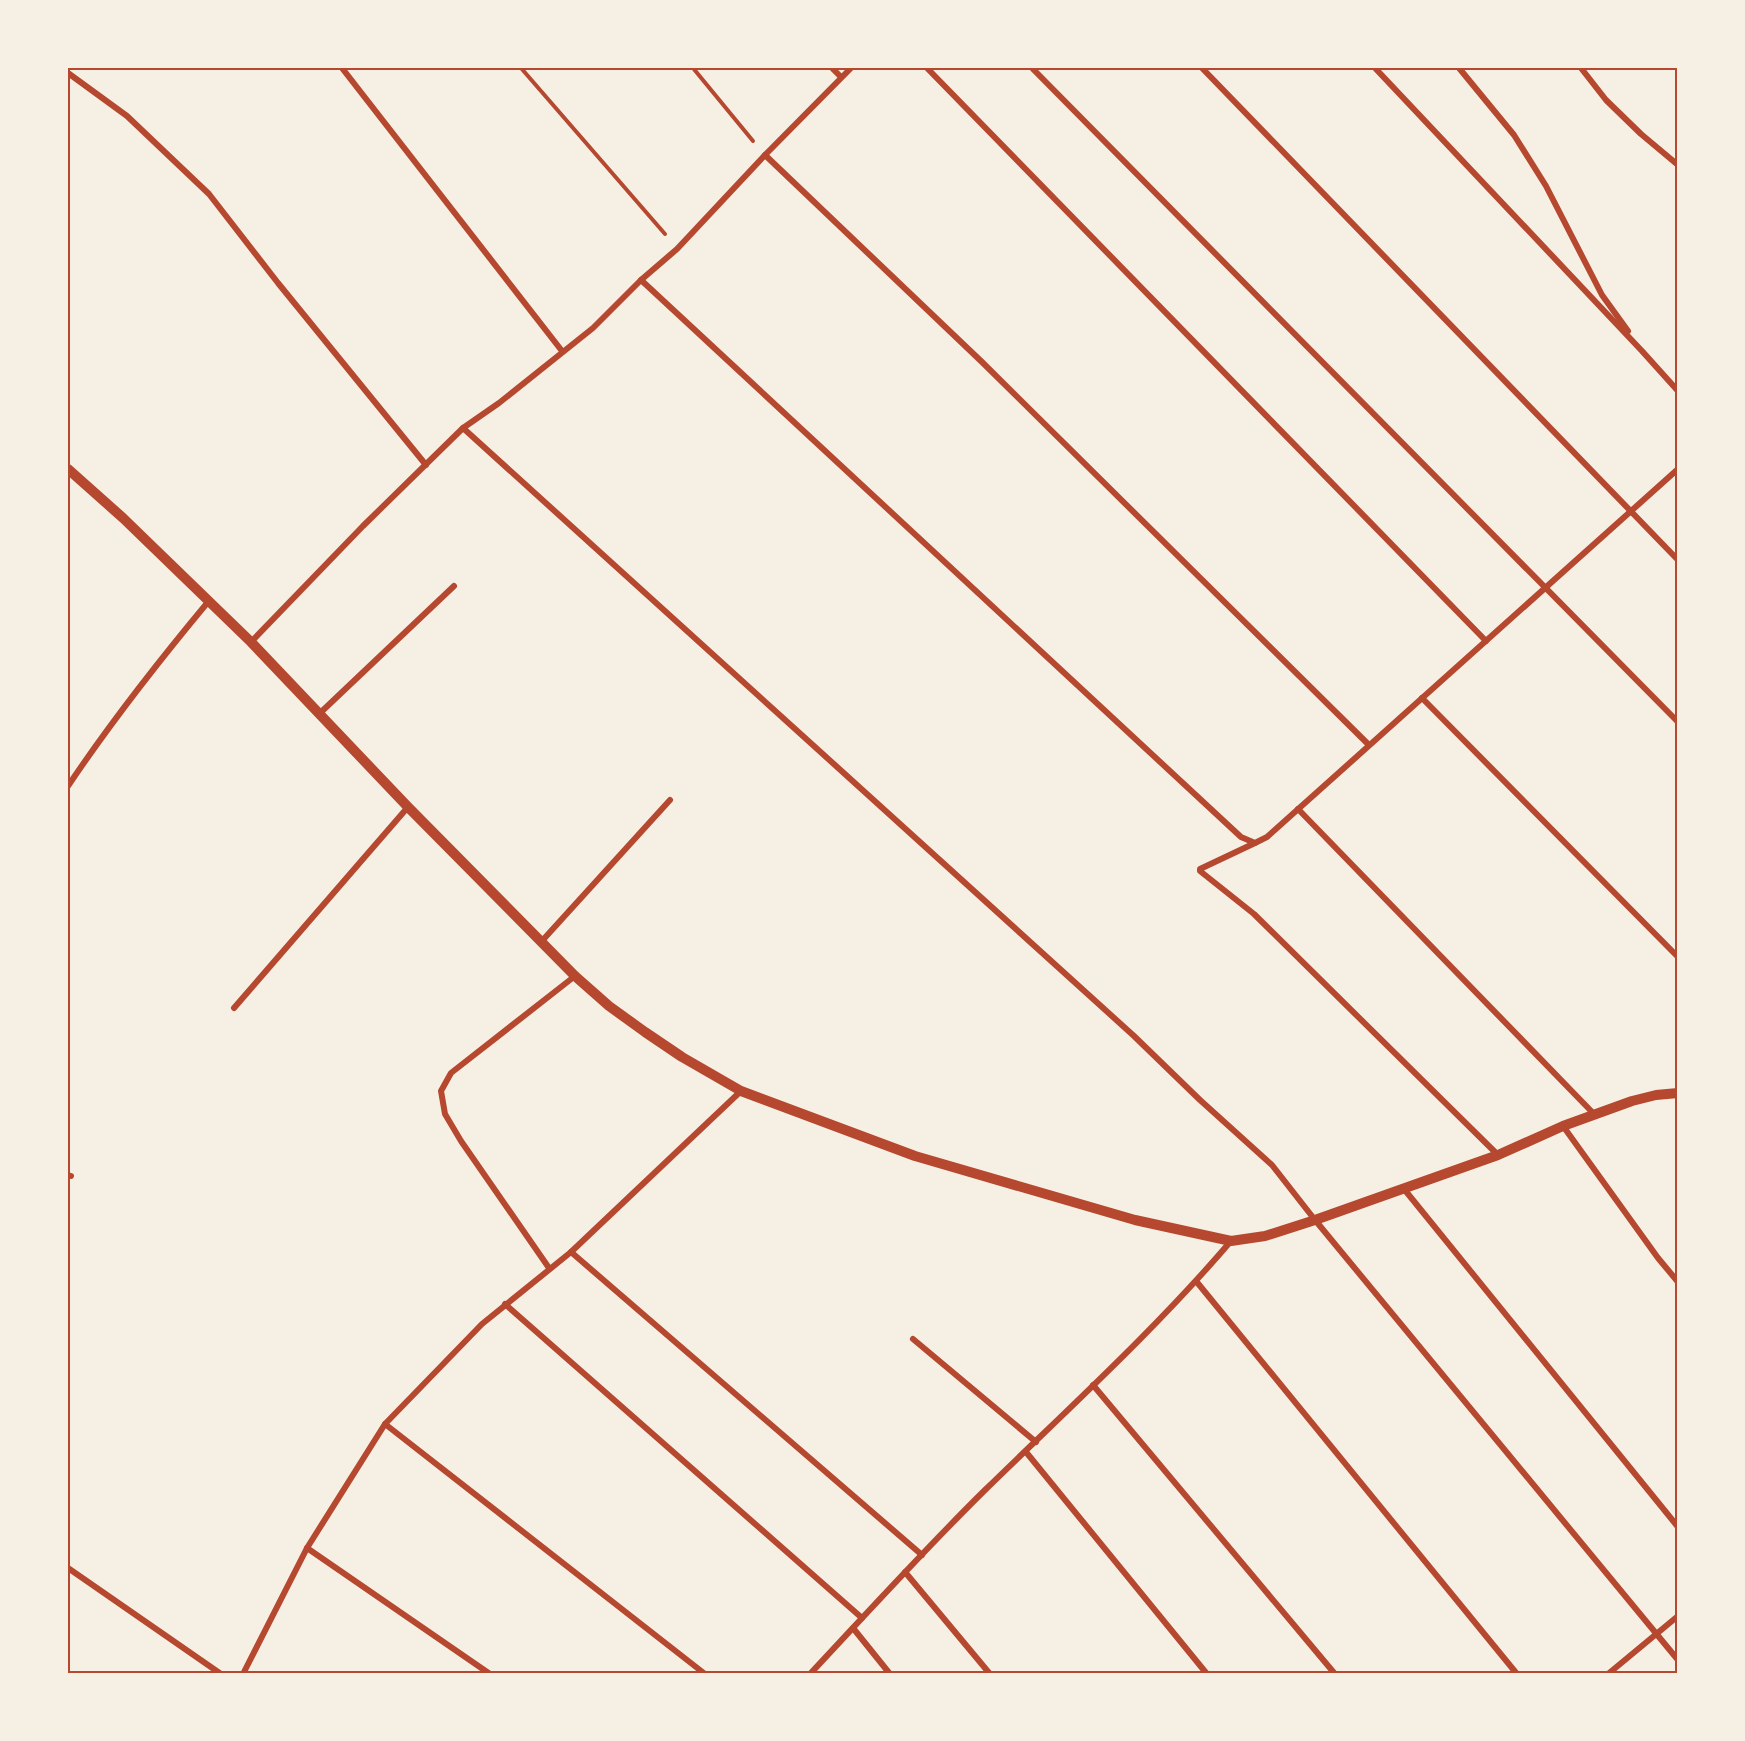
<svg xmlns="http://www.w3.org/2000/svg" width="1745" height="1741" font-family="Arial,sans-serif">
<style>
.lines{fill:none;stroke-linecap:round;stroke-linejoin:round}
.path{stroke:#b5482f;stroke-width:4}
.minor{stroke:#b5482f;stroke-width:6}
.tertiary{stroke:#b5482f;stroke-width:10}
.neatline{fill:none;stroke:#b5482f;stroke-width:2}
</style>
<rect width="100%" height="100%" fill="#f6efe4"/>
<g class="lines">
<!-- path -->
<g class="path">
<path d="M 521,68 L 665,234"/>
<path d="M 693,68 L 753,141"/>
</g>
<!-- minor -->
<g class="minor">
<path d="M 342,68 L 562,351"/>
<path d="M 832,68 L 841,77"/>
<path d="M 927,68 L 1486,641"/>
<path d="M 1032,68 L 1678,722"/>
<path d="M 1202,68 L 1678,560"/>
<path d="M 1375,68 L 1642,351 L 1678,391"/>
<path d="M 1459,68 L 1514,135 L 1546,186 L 1602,295 L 1628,331"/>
<path d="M 1581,68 L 1606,100 L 1641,134 L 1678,165"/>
<path d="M 68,73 L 127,116 L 209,194 L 278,283 L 426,465"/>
<path d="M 765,155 L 982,362 L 1369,745"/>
<path d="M 641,280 L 1241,837 L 1255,843 L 1267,837 L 1678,469"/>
<path d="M 463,428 L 1134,1036 L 1200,1100 L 1272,1165 L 1315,1220 L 1678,1660"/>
<path d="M 251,642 L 363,526 L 463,428 L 499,403 L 593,328 L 641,280 L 677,249 L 765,155 L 851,68"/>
<path d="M 1422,698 L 1678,957"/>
<path d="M 319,714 L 454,586"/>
<path d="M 68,786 C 111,722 158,662 208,602"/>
<path d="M 1298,809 L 1594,1114"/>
<path d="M 1255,843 L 1200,869 L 1200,871 L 1254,914 L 1498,1155"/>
<path d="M 541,942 L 670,800"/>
<path d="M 234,1008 L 408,807"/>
<path d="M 1563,1126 L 1658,1258 L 1678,1282"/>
<path d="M 68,1175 L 71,1176"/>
<path d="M 1404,1189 L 1678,1527"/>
<path d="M 571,1252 L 922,1555"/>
<path d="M 549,1268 L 461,1141 L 445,1114 L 441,1091 L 451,1073 L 575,976"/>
<path d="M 1196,1281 L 1517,1674"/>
<path d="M 505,1304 L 862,1618"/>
<path d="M 913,1339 L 1036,1442"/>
<path d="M 1093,1385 L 1335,1674"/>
<path d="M 385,1424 L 705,1674"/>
<path d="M 1026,1452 L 1207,1674"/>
<path d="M 307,1548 L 490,1674"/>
<path d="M 68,1568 L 221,1674"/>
<path d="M 905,1572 L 990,1674"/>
<path d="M 853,1628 L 890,1674"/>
<path d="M 243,1674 L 307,1548 L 385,1424 L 482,1324 L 571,1252 L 741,1091"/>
<path d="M 810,1674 C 868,1612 925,1549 985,1490 C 1069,1408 1155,1330 1231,1241"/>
<path d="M 1608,1674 L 1678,1616"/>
</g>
<!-- tertiary -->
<path class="tertiary" d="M 68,469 L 123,518 L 251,642 L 408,807 L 575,976 L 609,1006 L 645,1032 L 682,1057 L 741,1091 L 915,1156 L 1135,1220 L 1231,1241 L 1265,1236 L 1315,1220 L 1498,1155 L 1563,1126 L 1632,1101 L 1656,1095 L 1678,1093"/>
</g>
<!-- border -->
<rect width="1745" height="1741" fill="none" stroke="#f6efe4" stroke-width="138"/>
<rect x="69" y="69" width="1607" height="1603" class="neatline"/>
</svg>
